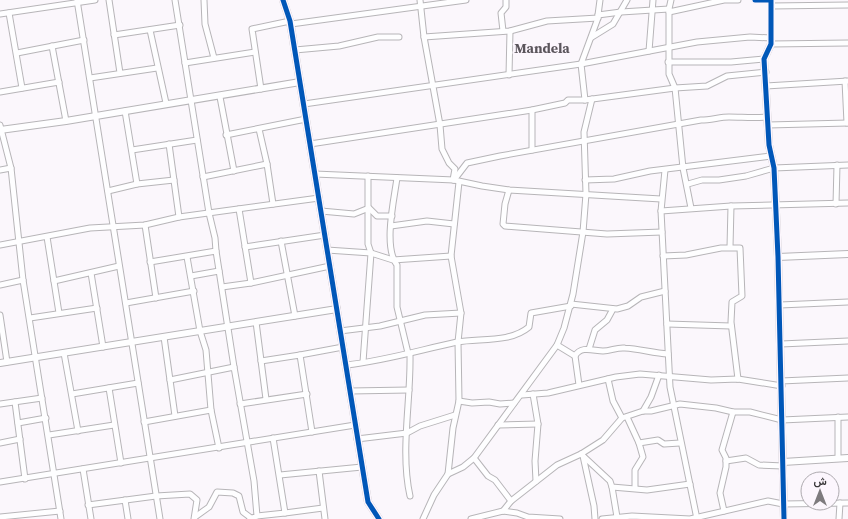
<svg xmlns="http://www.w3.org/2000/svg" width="848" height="519" font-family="'Source Serif 4',Vazirmatn,serif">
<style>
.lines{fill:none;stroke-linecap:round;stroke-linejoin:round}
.minor-casing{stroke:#b7b5b8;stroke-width:7}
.tertiary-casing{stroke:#b7b5b8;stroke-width:8}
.minor{stroke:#fefeff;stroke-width:5}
.tertiary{stroke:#fefeff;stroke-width:6}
.cycleway-casing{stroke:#fcf6fd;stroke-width:8}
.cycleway{stroke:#0057b8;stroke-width:5}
.labels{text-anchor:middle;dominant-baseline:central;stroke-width:4;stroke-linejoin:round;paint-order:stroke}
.neighbourhood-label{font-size:14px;font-weight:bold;fill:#5a555b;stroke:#fcf6fd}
</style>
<rect width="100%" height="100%" fill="#fbf7fc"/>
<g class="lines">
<!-- minor casing -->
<g class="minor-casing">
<g id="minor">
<path d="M 77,0 L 160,519"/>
<path d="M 109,0 L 120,73"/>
<path d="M 175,0 L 209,213 L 215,238 L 216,251"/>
<path d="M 204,0 L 205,24 L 214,58"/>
<path d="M 420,0 L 424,37 L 440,125 L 442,149 L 449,163 L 455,169 L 453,180"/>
<path d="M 671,0 L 669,9 L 669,74 L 675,88 L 683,168 L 691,208"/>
<path d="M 755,0 L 771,0"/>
<path d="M 771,6 L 848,5"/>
<path d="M 669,12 L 724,0 L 738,0"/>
<path d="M 9,13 L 22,88"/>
<path d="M 0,14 L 95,0"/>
<path d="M 598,15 L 600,0"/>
<path d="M 291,24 L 466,0"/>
<path d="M 150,30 L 166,103"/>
<path d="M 503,31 L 501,13 L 506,7 L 506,0"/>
<path d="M 114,35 L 180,25"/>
<path d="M 424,37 L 510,31 L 547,21 L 598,18 L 598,15 L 621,12 L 669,9"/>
<path d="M 592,37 L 613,24 L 627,0"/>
<path d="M 771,44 L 848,43"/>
<path d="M 52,46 L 66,121"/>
<path d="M 295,50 L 339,46 L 378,37 L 399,37"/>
<path d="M 649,51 L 653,0"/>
<path d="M 17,53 L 84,40"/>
<path d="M 668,62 L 731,62 L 764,59"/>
<path d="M 185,63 L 255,52"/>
<path d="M 581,64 L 598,18"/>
<path d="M 581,64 L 585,100"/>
<path d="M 509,75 L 510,31"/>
<path d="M 90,78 L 157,68"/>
<path d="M 845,81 L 847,123"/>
<path d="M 766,86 L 848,81"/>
<path d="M 261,89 L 252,29 L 290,21"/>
<path d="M 0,92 L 59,82"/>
<path d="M 220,97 L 234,171"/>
<path d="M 304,104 L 581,64 L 697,42 L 750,37 L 771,38"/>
<path d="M 125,111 L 137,184"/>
<path d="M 0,125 L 11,168 L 23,280 L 61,519"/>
<path d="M 768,125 L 848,123"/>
<path d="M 259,129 L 267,164 L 273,204"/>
<path d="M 226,135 L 306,119"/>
<path d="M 169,144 L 179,217"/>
<path d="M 310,144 L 532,110 L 565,103 L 568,100 L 585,100 L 675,88 L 707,86 L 727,76 L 766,72"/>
<path d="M 132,150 L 197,140"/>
<path d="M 532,150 L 532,110"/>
<path d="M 0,170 L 11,168"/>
<path d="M 665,170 L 661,211 L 670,387 L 697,519"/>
<path d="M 315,174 L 454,180 L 482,186 L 509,190 L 661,199"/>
<path d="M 203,177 L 267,164"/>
<path d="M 397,178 C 394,200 383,247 397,265 L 397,307 L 408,353 L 410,355 C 411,401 400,451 410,496"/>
<path d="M 454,180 L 467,163 L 500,156 L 701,120 C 711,120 720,117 729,117 C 742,117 754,118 767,117"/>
<path d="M 585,180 L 614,179 L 650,171 L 771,156"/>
<path d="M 688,184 L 702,180 L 719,180 L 746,176 L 774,168 L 848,165"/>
<path d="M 509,190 L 505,204 L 503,224 L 505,226 L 607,234 L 662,232"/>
<path d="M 108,191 L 137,184 L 174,180"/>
<path d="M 836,204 L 837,165"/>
<path d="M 239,209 L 251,283"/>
<path d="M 321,211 L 354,214 L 369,208 L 377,216 L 392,216"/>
<path d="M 661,211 L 731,206 L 848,203"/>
<path d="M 145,225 L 156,298"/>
<path d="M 391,226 L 427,221 L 454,224"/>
<path d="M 47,237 L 59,313"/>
<path d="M 281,241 L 295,316"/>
<path d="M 0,245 L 90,228 L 145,225 L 179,217 L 319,198"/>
<path d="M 245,247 L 325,235"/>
<path d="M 730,247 L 731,206"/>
<path d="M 327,250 L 371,253 L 393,260 L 451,256"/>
<path d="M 663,256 L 686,255 L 721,248 L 740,248 L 742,296 L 732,302 L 731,322 L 738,379"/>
<path d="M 187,257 L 200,331 L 206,350 L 211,410 L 219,448"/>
<path d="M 150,262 L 216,251 L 234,367"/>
<path d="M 91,273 L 103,347"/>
<path d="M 191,276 L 219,271"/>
<path d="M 54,281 L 119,266"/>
<path d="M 0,285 L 23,280"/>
<path d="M 222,287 L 251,283 L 330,266"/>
<path d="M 126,303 L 194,291"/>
<path d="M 571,304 L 617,309 L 628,306 L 641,297 L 665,291"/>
<path d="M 780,305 L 848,302"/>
<path d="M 0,315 L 7,362"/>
<path d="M 30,318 L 97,308"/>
<path d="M 256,322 L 266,399"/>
<path d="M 667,324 L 731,326"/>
<path d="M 340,331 L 380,326 L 425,315 L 461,313"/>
<path d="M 164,337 L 175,416"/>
<path d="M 781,344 L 848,341"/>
<path d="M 557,345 L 575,356"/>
<path d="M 589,349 L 595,330 L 607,320 L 613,309"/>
<path d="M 64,353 L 78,431"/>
<path d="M 300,355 L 343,347"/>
<path d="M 261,361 L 300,355 L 312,432"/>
<path d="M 363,362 L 371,253 L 368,244 L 368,176"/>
<path d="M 346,365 C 384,361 420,350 457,342 C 480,338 510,343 529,327 L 531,313 L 571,306"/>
<path d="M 608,379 L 613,401 L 622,418"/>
<path d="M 170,380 L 234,367 L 254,481 L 257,516 L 250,519"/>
<path d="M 781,381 L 848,378"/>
<path d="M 579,385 L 575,356 C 581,345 594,351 603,351 C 611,351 617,347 625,348 C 640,349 653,353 668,354"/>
<path d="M 109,388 L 121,463"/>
<path d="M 350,391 L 409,390"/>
<path d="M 72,394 L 138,383"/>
<path d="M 533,394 L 538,424 L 535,461 L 536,481"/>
<path d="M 522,395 L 548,393 L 616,377 L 640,374 L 711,380 L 738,379 L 782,386"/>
<path d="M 459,401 L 472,403 L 489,402 L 500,404 L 514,403"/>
<path d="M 15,402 L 25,479"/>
<path d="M 0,404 L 42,398"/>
<path d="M 240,404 L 307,394"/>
<path d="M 643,411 L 651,397 L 659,375"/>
<path d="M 627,417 L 639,443 L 643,457 L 635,470 L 635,488"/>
<path d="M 838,417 L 838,458"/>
<path d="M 144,422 L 211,410"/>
<path d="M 18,423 L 46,418"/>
<path d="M 498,425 L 538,424"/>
<path d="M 49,435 L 114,425"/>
<path d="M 357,439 L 407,433 L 420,426 L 455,415"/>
<path d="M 0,443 L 20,439"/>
<path d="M 639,443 L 658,440 L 664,444 L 680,443"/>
<path d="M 581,454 L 610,481 L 612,487 L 647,490 L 690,484"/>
<path d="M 583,456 L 594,506 L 595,519"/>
<path d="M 474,458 L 488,476 L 495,480 L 511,501"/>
<path d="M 726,461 L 746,458 L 759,465 L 783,466"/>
<path d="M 83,469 L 91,519"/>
<path d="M 319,471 L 325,519"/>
<path d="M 448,474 L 453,428 L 459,401 L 458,342 L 461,313 L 451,256 L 459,182"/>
<path d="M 280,475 L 362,467"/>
<path d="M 0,482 L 355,425"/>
<path d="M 612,487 L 617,517"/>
<path d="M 125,500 L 128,519"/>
<path d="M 88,505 L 156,496 L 190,494 L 197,500 L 194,519"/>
<path d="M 503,511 L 511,501 L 557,465 L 581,454 L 603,440 L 622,418 L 643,411 L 651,411 L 680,404 L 716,408 L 733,412 L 750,412 L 782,420 L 848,417"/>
<path d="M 724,511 L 720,493 L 726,467 L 726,458 L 722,450 L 733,412"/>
<path d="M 285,513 L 323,508"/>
<path d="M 257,516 L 285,513 L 273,438"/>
<path d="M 0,517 L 60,511"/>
<path d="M 195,517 L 209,507 L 217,492 L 233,493 L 239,496 L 243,512 L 251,518"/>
<path d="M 423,519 L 434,495 L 448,474 L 463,467 L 474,458 L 557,345 L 564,328 L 573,294 L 583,232 L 586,194 L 584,132 L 592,99"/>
<path d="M 471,519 L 503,511 L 517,513 L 528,517 L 560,519"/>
<path d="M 602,519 L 632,516 L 690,519 L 768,501 L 783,504 L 848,503"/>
<path d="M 839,519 L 840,503"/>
</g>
</g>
<!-- tertiary casing -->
<g class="tertiary-casing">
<g id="tertiary">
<path d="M 283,0 L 290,21 L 368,502 L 379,519"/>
<path d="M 771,0 L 771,44 L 764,59 L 769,145 L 774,168 L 778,257 L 784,519"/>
<path d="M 0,130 L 66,121 L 300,82"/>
<path d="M 778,257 L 848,254"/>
<path d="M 0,363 L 337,309"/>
<path d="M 783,462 L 848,458"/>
</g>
</g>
<!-- minor -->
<use href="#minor" class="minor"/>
<!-- tertiary -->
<use href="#tertiary" class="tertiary"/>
<!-- cycleway casing -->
<g class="cycleway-casing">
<g id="cycleway">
<path d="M 283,0 L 290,21 L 368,502 L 379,519"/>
<path d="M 755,0 L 771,0 L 771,44 L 764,59 L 769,145 L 774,168 L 778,257 L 784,519"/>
</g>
</g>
<!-- cycleway -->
<use href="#cycleway" class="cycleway"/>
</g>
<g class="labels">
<!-- neighbourhood labels -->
<g class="neighbourhood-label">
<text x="542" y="48">Mandela</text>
</g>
</g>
<!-- north arrow -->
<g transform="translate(820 491)"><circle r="19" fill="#fcf6fd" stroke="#aeaaaf"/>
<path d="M0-3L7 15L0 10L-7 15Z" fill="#7e7b7e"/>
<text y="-6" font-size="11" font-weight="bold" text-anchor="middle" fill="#3a383a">ش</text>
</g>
</svg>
